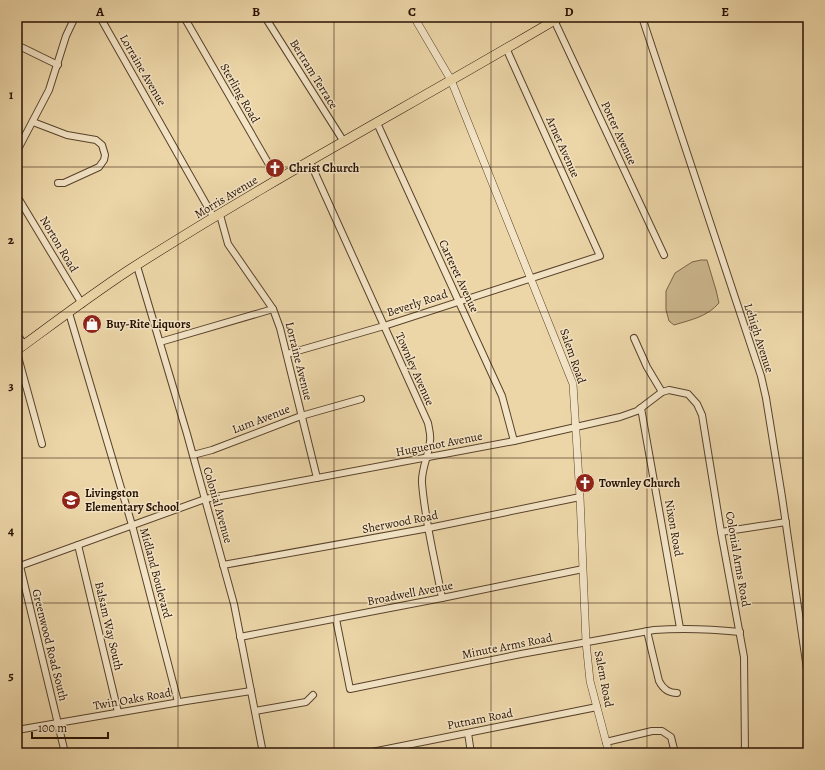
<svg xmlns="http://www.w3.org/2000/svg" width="825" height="770" font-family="Alegreya,serif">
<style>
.green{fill:#cbb58c;stroke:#796346}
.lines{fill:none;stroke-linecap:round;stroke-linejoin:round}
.minor-casing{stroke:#58422b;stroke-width:8}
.tertiary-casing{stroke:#58422b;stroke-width:8}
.primary-casing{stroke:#271101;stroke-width:10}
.minor{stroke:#f3e4c6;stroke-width:6}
.tertiary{stroke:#f3e4c6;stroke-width:7}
.primary{stroke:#ecd6a8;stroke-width:9}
.grid{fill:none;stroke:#271101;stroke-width:1;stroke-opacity:0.55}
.labels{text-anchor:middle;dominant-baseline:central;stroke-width:3;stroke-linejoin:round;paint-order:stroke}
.street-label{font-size:12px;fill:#271101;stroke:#f3e4c6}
.poi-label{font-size:12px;font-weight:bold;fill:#271101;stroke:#f3e4c6;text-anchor:start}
.neatline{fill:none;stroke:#271101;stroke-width:1.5}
.grid-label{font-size:13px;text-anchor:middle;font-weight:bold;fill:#271101}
</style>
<rect width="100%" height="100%" fill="#ecd6a8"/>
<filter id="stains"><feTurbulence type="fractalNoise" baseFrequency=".005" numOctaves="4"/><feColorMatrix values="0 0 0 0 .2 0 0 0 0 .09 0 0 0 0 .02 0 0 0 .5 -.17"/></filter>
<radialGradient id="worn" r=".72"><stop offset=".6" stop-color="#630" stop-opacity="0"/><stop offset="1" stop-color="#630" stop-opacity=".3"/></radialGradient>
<!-- green -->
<path class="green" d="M 701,260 L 707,260 L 716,290 L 719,303 C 707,317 690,320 674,325 L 669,321 L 666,310 L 666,291 L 675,273 L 692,262 Z"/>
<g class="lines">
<!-- minor casing -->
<g class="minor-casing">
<g id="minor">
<path d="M 100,17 L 214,218"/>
<path d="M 184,17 L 278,180"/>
<path d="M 265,17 L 344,142"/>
<path d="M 642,17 L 761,376 L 766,398 L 782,497 L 808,676"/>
<path d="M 554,20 L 664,255"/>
<path d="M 17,45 L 58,65"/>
<path d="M 33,122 L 67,135 L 96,140 L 102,145 L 105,155 L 104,160 L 99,167 L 64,183 L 58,183"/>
<path d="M 377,123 L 502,396 L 514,441"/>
<path d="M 17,151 L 49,90 L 66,36 L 75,17"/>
<path d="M 310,162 L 428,423 C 429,429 431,435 430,441 C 429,455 421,469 422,483 C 425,522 435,560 442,598"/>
<path d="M 17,196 L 82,304"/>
<path d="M 220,215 L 228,244 L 273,309 L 280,328 L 317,478"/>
<path d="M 137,266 L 187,434 L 234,604 L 263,753"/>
<path d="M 69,313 L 132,525 L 178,702"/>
<path d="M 17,334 L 24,345"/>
<path d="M 634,338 L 647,367 L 662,392"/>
<path d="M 160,342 L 273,309"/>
<path d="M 17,353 L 42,444"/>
<path d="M 287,354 L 384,326 L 600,256 L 506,48"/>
<path d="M 641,408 L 680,628"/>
<path d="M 193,455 L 212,450 L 301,416 L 361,399"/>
<path d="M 721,532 L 786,522"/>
<path d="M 78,545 L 118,712"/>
<path d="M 223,565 L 429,528 L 580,497"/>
<path d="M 20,566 L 65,753"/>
<path d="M 17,567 L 205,499 L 514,441 L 620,417 L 637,411 L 662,392 L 669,390 L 688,394 L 697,404 L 702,415 L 721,532 L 744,657 L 745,753"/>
<path d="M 336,619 L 350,689 L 521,654 L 654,630 C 683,628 711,629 740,632"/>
<path d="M 647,631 L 659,681 C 663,689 669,693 677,693"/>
<path d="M 240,637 L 442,598 L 583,569"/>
<path d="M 255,711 L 306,702 L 313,695"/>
<path d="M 17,730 L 186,701 L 251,691"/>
<path d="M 468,733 L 471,753"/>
<path d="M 606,742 L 652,731 L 662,731 L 671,737 L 675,753"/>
<path d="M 367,753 L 597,707"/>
</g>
</g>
<!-- tertiary casing -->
<g class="tertiary-casing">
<path id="tertiary" d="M 414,17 L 451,80 L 573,384 L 580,497 L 586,642 L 590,681 L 609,753"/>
</g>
<!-- primary casing -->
<g class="primary-casing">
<path id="primary" d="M 17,350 C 54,323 91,295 129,270 C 269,180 417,102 560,17"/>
</g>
<!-- minor -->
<use href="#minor" class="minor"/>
<!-- tertiary -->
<use href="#tertiary" class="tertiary"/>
<!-- primary -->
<use href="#primary" class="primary"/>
</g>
<!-- grid -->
<path class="grid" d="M 178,17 L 178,753M 334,17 L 334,753M 491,17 L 491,753M 647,17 L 647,753M 17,167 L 808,167M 17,312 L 808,312M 17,458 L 808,458M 17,603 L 808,603"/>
<!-- icons -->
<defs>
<g id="church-disc" transform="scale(1)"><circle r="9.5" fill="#8f2418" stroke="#f3e4c6"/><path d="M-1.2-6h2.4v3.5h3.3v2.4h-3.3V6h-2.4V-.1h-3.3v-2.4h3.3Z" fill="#fff"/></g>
<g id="shop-disc" transform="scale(1)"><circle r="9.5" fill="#8f2418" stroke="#f3e4c6"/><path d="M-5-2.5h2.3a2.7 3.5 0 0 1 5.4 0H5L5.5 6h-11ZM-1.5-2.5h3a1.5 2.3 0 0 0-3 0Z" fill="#fff"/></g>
<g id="school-disc" transform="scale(1)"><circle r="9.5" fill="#8f2418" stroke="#f3e4c6"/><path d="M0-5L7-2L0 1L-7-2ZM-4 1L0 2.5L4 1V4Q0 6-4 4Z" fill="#fff"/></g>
</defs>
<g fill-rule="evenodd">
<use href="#church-disc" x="275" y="168"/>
<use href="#shop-disc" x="92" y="324"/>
<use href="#church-disc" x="585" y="483"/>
<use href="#school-disc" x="71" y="500"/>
</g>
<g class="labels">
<!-- street labels -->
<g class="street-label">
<text transform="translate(143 70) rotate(60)">Lorraine Avenue</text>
<text transform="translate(314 74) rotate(58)">Bertram Terrace</text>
<text transform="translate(240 93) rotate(60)">Sterling Road</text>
<text transform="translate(619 133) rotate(65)">Potter Avenue</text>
<text transform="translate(563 147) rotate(66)">Arnet Avenue</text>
<text transform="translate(226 197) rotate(-31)">Morris Avenue</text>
<text transform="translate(59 244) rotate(59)">Norton Road</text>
<text transform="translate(459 276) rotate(65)">Carteret Avenue</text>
<text transform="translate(417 303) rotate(-18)">Beverly Road</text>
<text transform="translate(759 338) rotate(72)">Lehigh Avenue</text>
<text transform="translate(573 356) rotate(71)">Salem Road</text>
<text transform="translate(299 361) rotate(76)">Lorraine Avenue</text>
<text transform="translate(415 369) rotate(66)">Townley Avenue</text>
<text transform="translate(261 419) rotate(-21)">Lum Avenue</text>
<text transform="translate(439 444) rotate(-11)">Huguenot Avenue</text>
<text transform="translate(218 505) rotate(74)">Colonial Avenue</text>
<text transform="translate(400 522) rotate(-11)">Sherwood Road</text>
<text transform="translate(674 528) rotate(80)">Nixon Road</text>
<text transform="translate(738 559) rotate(80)">Colonial Arms Road</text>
<text transform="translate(156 573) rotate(75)">Midland Boulevard</text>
<text transform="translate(410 593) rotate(-11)">Broadwell Avenue</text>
<text transform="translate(109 626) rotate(77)">Balsam Way South</text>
<text transform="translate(50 645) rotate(76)">Greenwood Road South</text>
<text transform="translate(507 646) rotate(-11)">Minute Arms Road</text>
<text transform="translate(604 679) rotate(79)">Salem Road</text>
<text transform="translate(132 699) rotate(-10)">Twin Oaks Road</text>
<text transform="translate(480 719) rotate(-11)">Putnam Road</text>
</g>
<!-- poi labels -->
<g class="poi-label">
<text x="289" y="168">Christ Church</text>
<text x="106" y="324">Buy-Rite Liquors</text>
<text x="599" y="483">Townley Church</text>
<text x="85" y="493">Livingston<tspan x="85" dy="14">Elementary School</tspan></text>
</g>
</g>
<!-- margin -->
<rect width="825" height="770" fill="none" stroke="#ecd6a8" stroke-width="44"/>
<!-- scale -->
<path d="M32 732v6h76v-6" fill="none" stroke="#271101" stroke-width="2"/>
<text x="38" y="732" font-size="12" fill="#271101" stroke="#f3e4c6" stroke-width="3" paint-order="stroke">100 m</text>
<rect x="22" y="22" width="781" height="726" class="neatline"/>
<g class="grid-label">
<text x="100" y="16">A</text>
<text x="256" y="16">B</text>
<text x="412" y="16">C</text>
<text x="569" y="16">D</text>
<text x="725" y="16">E</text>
<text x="11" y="99">1</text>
<text x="11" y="244">2</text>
<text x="11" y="390">3</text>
<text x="11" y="535">4</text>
<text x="11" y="680">5</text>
</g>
<rect width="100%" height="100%" filter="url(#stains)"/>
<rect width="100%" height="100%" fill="url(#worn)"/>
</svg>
